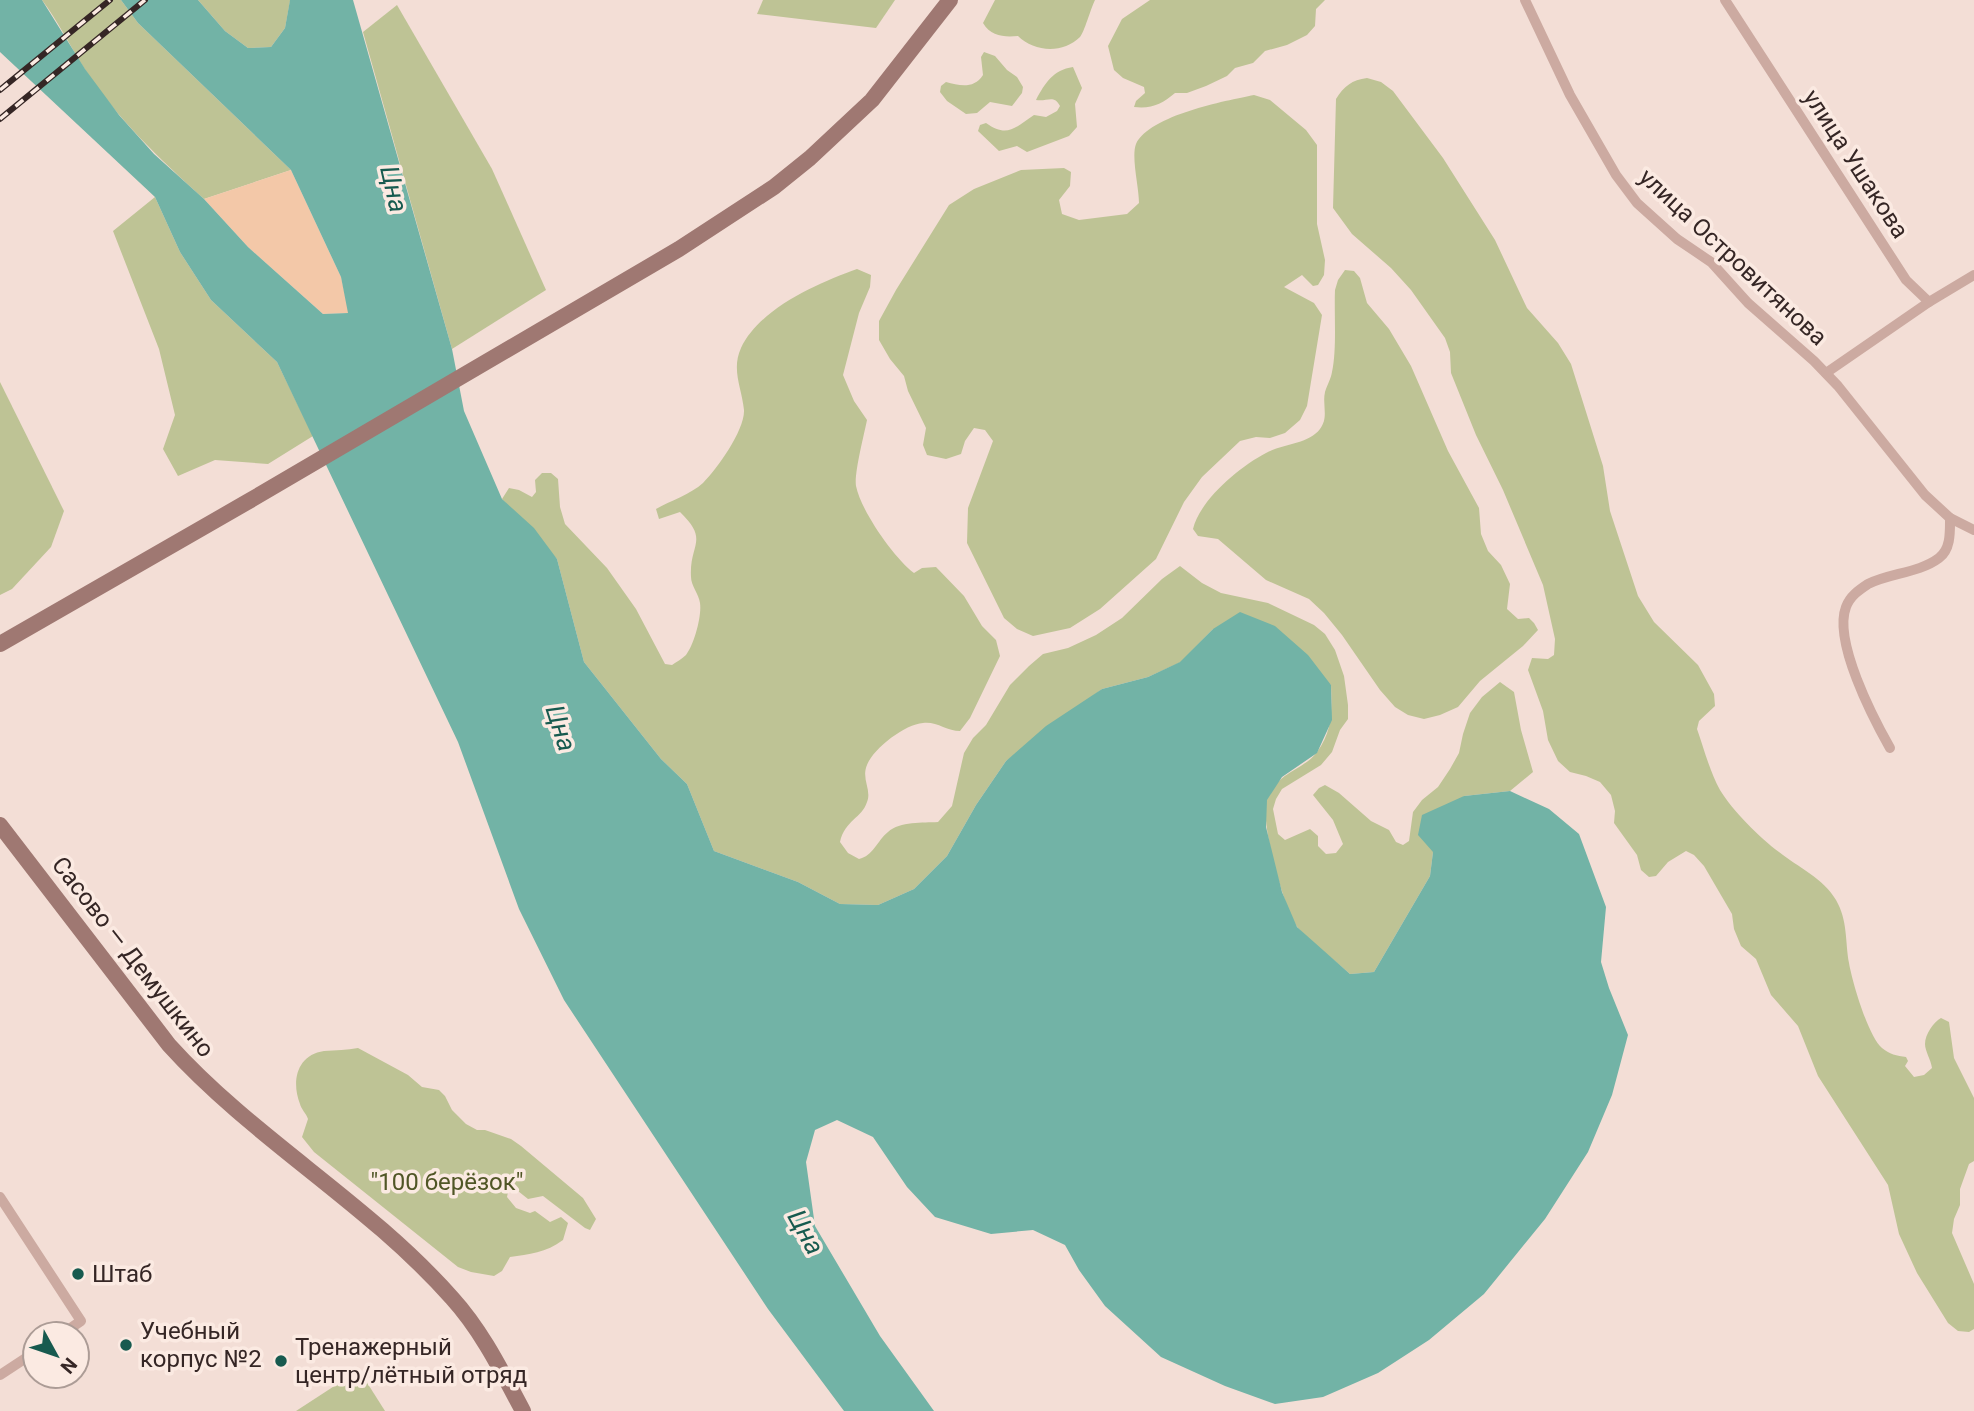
<svg xmlns="http://www.w3.org/2000/svg" width="1974" height="1411" font-family="Roboto,sans-serif">
<style>
.green{fill:#bec395}
.sand{fill:#f3c8a8}
.water{fill:#72b3a6}
.lines{fill:none;stroke-linecap:round;stroke-linejoin:round}
.street{stroke:#ccaaa1;stroke-width:10}
.secondary{stroke:#9f7872;stroke-width:16}
.rail-casing{stroke:#352625;stroke-width:6}
.rail{stroke:#fbeae2;stroke-width:3.5;stroke-dasharray:10;stroke-linecap:butt}
.poi-dot{fill:#175a4f;stroke:#fbeae2;stroke-width:2.5}
.labels{text-anchor:middle;dominant-baseline:central;stroke-width:7;stroke-linejoin:round;paint-order:stroke}
.street-label{font-size:24px;fill:#352625;stroke:#fbeae2}
.park-label{font-size:24px;fill:#505626;stroke:#fbeae2}
.poi-label{font-size:24px;fill:#352625;stroke:#fbeae2;text-anchor:start}
.water-label{font-size:26px;font-style:italic;fill:#175a4f;stroke:#fbeae2}
</style>
<rect width="100%" height="100%" fill="#f3ded6"/>
<!-- green -->
<g class="green">
<path d="M 42,0 L 121,0 L 138,23 L 291,170 L 204,199 C 160,159 117,119 84,68 C 70,46 58,21 42,0 Z"/>
<path d="M 198,0 L 290,0 L 290,1 L 285,28 L 271,47 L 248,48 L 225,31 Z"/>
<path d="M 763,0 L 895,0 L 876,28 L 757,14 Z"/>
<path d="M 995,0 L 1095,0 C 1091,8 1084,33 1080,37 C 1063,54 1034,52 1018,36 C 1005,37 991,37 983,23 Z"/>
<path d="M 1150,0 L 1325,0 L 1316,9 L 1315,26 L 1307,35 L 1287,45 L 1265,51 L 1253,63 L 1235,68 L 1227,76 L 1206,86 L 1187,93 L 1175,93 C 1162,104 1152,109 1134,107 L 1136,101 L 1145,93 L 1144,87 L 1123,78 L 1114,70 L 1108,46 L 1122,19 Z"/>
<path d="M 397,5 L 492,169 L 546,290 L 452,349 L 363,32 Z"/>
<path d="M 984,52 L 995,56 L 1007,70 L 1017,77 L 1023,87 L 1022,93 L 1012,106 L 990,102 L 977,113 L 966,114 L 947,101 L 940,92 L 941,86 L 946,82 C 960,86 974,89 983,75 L 981,57 Z"/>
<path d="M 1073,67 L 1082,88 L 1075,104 L 1077,127 L 1069,136 L 1027,152 L 1017,146 L 999,151 L 978,131 L 980,125 L 986,123 C 1007,138 1015,128 1034,115 L 1046,117 L 1057,111 L 1060,106 C 1054,94 1047,102 1036,100 C 1045,83 1053,70 1073,67 Z"/>
<path d="M 1367,78 L 1381,82 L 1393,91 L 1443,158 L 1495,240 L 1527,308 L 1558,343 L 1571,364 L 1603,466 L 1610,511 L 1638,596 L 1654,622 L 1698,665 L 1714,694 L 1715,706 L 1699,721 L 1697,729 C 1704,749 1710,772 1720,790 C 1732,810 1760,838 1779,852 C 1798,867 1824,879 1836,900 C 1848,921 1845,941 1849,963 C 1852,981 1868,1036 1882,1048 C 1889,1054 1897,1056 1906,1057 L 1908,1061 L 1905,1066 L 1914,1077 L 1924,1075 L 1932,1068 C 1931,1060 1925,1051 1925,1044 C 1925,1034 1934,1022 1941,1018 L 1949,1022 L 1954,1058 L 1974,1098 L 1974,1161 L 1969,1164 L 1960,1189 L 1960,1205 L 1954,1219 L 1952,1233 L 1974,1284 L 1974,1329 L 1969,1332 L 1958,1331 L 1948,1323 L 1917,1273 L 1899,1234 L 1888,1185 L 1818,1076 L 1798,1026 L 1771,995 L 1756,959 L 1741,946 L 1734,929 L 1732,914 L 1704,866 L 1694,855 L 1686,851 L 1668,862 L 1656,876 L 1649,877 L 1641,870 L 1637,855 L 1614,823 L 1615,811 L 1611,795 L 1600,782 L 1586,776 L 1570,772 L 1558,761 L 1548,740 L 1543,711 L 1528,670 L 1532,658 L 1548,659 L 1554,655 L 1555,639 L 1543,585 L 1503,490 L 1476,435 L 1451,373 L 1450,352 L 1445,338 L 1411,290 L 1391,268 L 1352,234 L 1333,208 L 1336,99 C 1344,86 1352,80 1367,78 Z"/>
<path d="M 1254,95 L 1270,100 L 1306,130 L 1317,145 L 1317,224 L 1325,260 L 1324,275 L 1318,285 L 1313,286 L 1302,275 L 1284,287 L 1314,303 L 1322,315 L 1307,406 L 1300,420 L 1285,433 L 1270,438 L 1256,437 L 1240,441 L 1202,477 L 1184,502 L 1156,559 L 1100,609 L 1070,628 L 1033,636 L 1017,629 L 1004,618 L 967,543 L 968,508 L 993,441 L 985,430 L 974,428 L 965,441 L 961,454 L 946,459 L 927,455 L 923,445 L 926,428 L 908,391 L 904,376 L 890,359 L 879,340 L 879,321 L 896,290 L 949,205 L 974,189 L 1021,170 L 1064,168 L 1071,172 L 1070,186 L 1059,200 L 1062,214 L 1079,220 L 1127,214 L 1139,203 C 1139,187 1131,157 1136,144 C 1150,115 1225,101 1254,95 Z"/>
<path d="M 155,197 L 180,252 L 211,300 L 277,362 L 313,436 L 268,464 L 215,460 L 178,476 L 163,449 L 175,415 L 159,349 L 113,231 Z"/>
<path d="M 857,269 L 871,275 L 870,287 L 859,313 L 843,375 L 854,401 L 867,420 C 864,435 854,474 856,486 C 861,511 894,558 914,573 L 922,568 L 936,567 L 964,596 L 982,626 L 996,640 L 1000,656 L 970,718 L 960,731 C 947,731 936,721 923,723 C 905,724 873,749 867,765 C 861,779 872,790 867,802 C 862,818 845,820 840,842 L 848,853 L 859,859 C 873,856 877,841 888,832 C 900,821 923,823 938,822 L 952,806 L 964,753 L 973,738 L 986,725 L 1010,685 L 1029,666 L 1043,654 L 1068,648 L 1096,635 L 1122,618 L 1162,579 L 1180,566 L 1202,583 L 1221,593 L 1268,603 L 1314,625 L 1325,634 L 1335,650 L 1344,676 L 1348,705 L 1348,719 L 1340,730 L 1332,752 L 1321,765 L 1282,789 L 1276,799 L 1273,809 L 1278,834 L 1285,840 L 1310,829 L 1318,836 L 1318,846 L 1326,854 L 1336,853 L 1343,844 L 1333,820 L 1313,795 L 1319,788 L 1325,785 L 1339,793 L 1371,821 L 1389,830 L 1396,842 L 1403,845 L 1409,841 L 1413,812 L 1422,800 L 1438,787 L 1450,769 L 1459,753 L 1463,734 L 1470,713 L 1482,697 L 1500,682 L 1514,692 L 1521,730 L 1533,772 L 1510,791 L 1464,796 L 1433,852 L 1430,876 L 1374,972 L 1350,974 C 1334,959 1313,945 1298,928 C 1284,910 1259,819 1267,799 C 1278,771 1304,770 1317,752 C 1333,731 1332,709 1331,685 L 1213,629 L 1181,662 L 1148,677 L 1102,689 L 1006,761 L 976,805 L 947,856 L 914,889 L 878,905 L 840,904 L 798,882 L 714,851 L 687,784 L 661,759 L 584,662 L 557,559 L 502,499 L 509,488 L 519,490 L 532,497 L 536,492 L 535,480 L 542,473 L 551,473 L 558,479 L 560,507 L 565,524 L 607,568 L 636,609 L 665,664 L 672,665 C 676,662 682,659 686,655 C 694,645 702,616 700,603 C 699,594 691,586 691,577 C 689,543 710,541 680,512 L 659,519 L 656,509 C 670,501 691,494 703,483 C 717,469 745,430 744,410 C 742,388 731,370 741,348 C 760,308 818,283 857,269 Z"/>
<path d="M 1345,270 L 1354,271 L 1360,278 L 1367,303 L 1389,329 L 1411,366 L 1448,451 L 1479,508 L 1481,534 L 1488,551 L 1501,565 L 1510,584 L 1507,609 L 1518,619 L 1529,618 L 1534,623 L 1538,630 L 1523,646 L 1480,681 L 1458,707 L 1440,715 L 1424,719 L 1408,715 L 1395,707 L 1380,690 L 1342,635 L 1324,613 L 1309,599 L 1266,580 L 1218,539 L 1198,536 L 1193,529 C 1200,500 1239,467 1266,453 C 1282,444 1309,444 1320,429 C 1329,417 1322,405 1325,392 C 1327,385 1331,379 1332,372 C 1337,349 1334,314 1335,290 L 1338,280 Z"/>
<path d="M 0,382 L 64,511 L 51,547 L 12,589 L 0,595 Z"/>
<path d="M 358,1048 L 408,1075 L 422,1087 L 439,1090 L 445,1096 L 452,1110 L 466,1124 L 477,1130 L 485,1130 L 511,1139 L 521,1146 L 583,1198 L 596,1219 L 590,1230 L 585,1228 L 543,1196 L 528,1199 L 518,1191 L 512,1190 L 508,1192 L 507,1197 L 516,1208 L 530,1213 L 535,1211 L 550,1222 L 561,1217 L 568,1223 L 563,1240 C 546,1253 529,1254 510,1257 L 502,1271 L 494,1276 L 471,1272 L 458,1267 L 314,1152 L 302,1137 L 308,1119 C 306,1113 301,1109 300,1104 C 291,1081 297,1055 324,1051 C 336,1050 347,1050 358,1048 Z"/>
<path d="M 359,1370 L 385,1411 L 296,1411 Z"/>
</g>
<!-- sand -->
<path class="sand" d="M 291,170 L 341,277 L 349,313 L 323,314 L 248,247 L 204,199 Z"/>
<!-- water -->
<path class="water" d="M 0,0 L 42,0 L 85,69 L 119,115 L 154,154 L 204,199 L 248,247 L 323,314 L 348,313 L 341,277 L 291,170 L 138,23 L 121,0 L 198,0 L 225,31 L 248,48 L 271,47 L 285,28 L 290,0 L 353,0 L 452,349 L 464,411 L 502,499 L 534,528 L 557,559 L 584,662 L 661,759 L 687,784 L 714,851 L 798,882 L 840,904 L 878,905 L 914,889 L 947,856 L 976,805 L 1006,761 L 1046,726 L 1102,689 L 1148,677 L 1180,662 L 1213,629 L 1240,612 L 1275,626 L 1308,655 L 1331,685 L 1332,720 L 1317,753 L 1282,777 L 1267,800 L 1266,827 L 1282,892 L 1297,927 L 1350,974 L 1374,972 L 1430,876 L 1433,852 L 1418,835 L 1422,815 L 1464,796 L 1510,791 L 1549,809 L 1579,834 L 1606,907 L 1601,962 L 1609,988 L 1628,1035 L 1612,1095 L 1588,1152 L 1545,1219 L 1484,1294 L 1429,1340 L 1378,1373 L 1323,1397 L 1275,1404 L 1225,1386 L 1161,1357 L 1105,1306 L 1079,1270 L 1065,1245 L 1033,1230 L 991,1234 L 935,1217 L 907,1187 L 873,1137 L 837,1120 L 815,1130 L 806,1162 L 815,1226 L 880,1336 L 934,1411 L 844,1411 L 768,1309 L 564,1000 L 519,909 L 458,742 L 277,362 L 211,300 L 180,252 L 155,197 L 0,52 Z"/>
<g class="lines">
<!-- street -->
<g class="street">
<path d="M 1525,0 L 1570,95 L 1616,175 L 1637,203 L 1677,239 L 1711,262 L 1748,303 L 1814,361 L 1838,386 L 1925,495 L 1950,518 L 1974,530"/>
<path d="M 1725,0 L 1906,280 L 1929,302 L 1974,275"/>
<path d="M 1826,373 L 1929,302"/>
<path d="M 1890,748 C 1873,718 1833,641 1846,607 C 1850,596 1859,590 1868,584 C 1890,573 1919,573 1939,558 C 1951,549 1950,532 1950,518"/>
<path d="M 0,1197 L 81,1321 L 62,1334"/>
<path d="M 0,1375 L 35,1352"/>
</g>
<!-- secondary -->
<g class="secondary">
<path d="M 0,644 L 249,501 L 679,249 L 774,187 L 810,158 L 872,100 L 950,0"/>
<path d="M 0,825 L 169,1045 C 254,1139 368,1203 452,1298 C 482,1331 502,1372 523,1411"/>
</g>
<!-- rail casing -->
<g class="rail-casing">
<g id="rail">
<path d="M 0,90 L 110,0"/>
<path d="M 0,119 L 145,0"/>
</g>
</g>
<!-- rail -->
<use href="#rail" class="rail"/>
</g>
<!-- markers -->
<g class="poi-dot">
<circle cx="78" cy="1274" r="7"/>
<circle cx="126" cy="1345" r="7"/>
<circle cx="281" cy="1361" r="7"/>
</g>
<g class="labels">
<!-- street labels -->
<g class="street-label">
<text transform="translate(1856 164) rotate(57)">улица Ушакова</text>
<text transform="translate(1733 257) rotate(43)">улица Островитянова</text>
<text transform="translate(133 957) rotate(52)">Сасово — Демушкино</text>
</g>
<!-- park labels -->
<g class="park-label">
<text x="447" y="1182">"100 берёзок"</text>
</g>
<!-- poi labels -->
<g class="poi-label">
<text x="92" y="1274">Штаб</text>
<text x="140" y="1331">Учебный<tspan x="140" dy="28">корпус №2</tspan></text>
<text x="295" y="1347">Тренажерный<tspan x="295" dy="28">центр/лётный отряд</tspan></text>
</g>
<!-- water labels -->
<g class="water-label">
<text transform="translate(394 189) rotate(77)">Цна</text>
<text transform="translate(561 728) rotate(72)">Цна</text>
<text transform="translate(806 1232) rotate(61)">Цна</text>
</g>
</g>
<!-- north arrow -->
<g transform="translate(56 1355) rotate(130)"><circle r="33" fill="#fbeae2" stroke="#ac9c96" stroke-width="2"/>
<path d="M0-5L12 26L0 18L-12 26Z" fill="#175a4f"/>
<text y="-10" font-size="19" font-weight="bold" text-anchor="middle" fill="#352625">N</text>
</g>
</svg>
